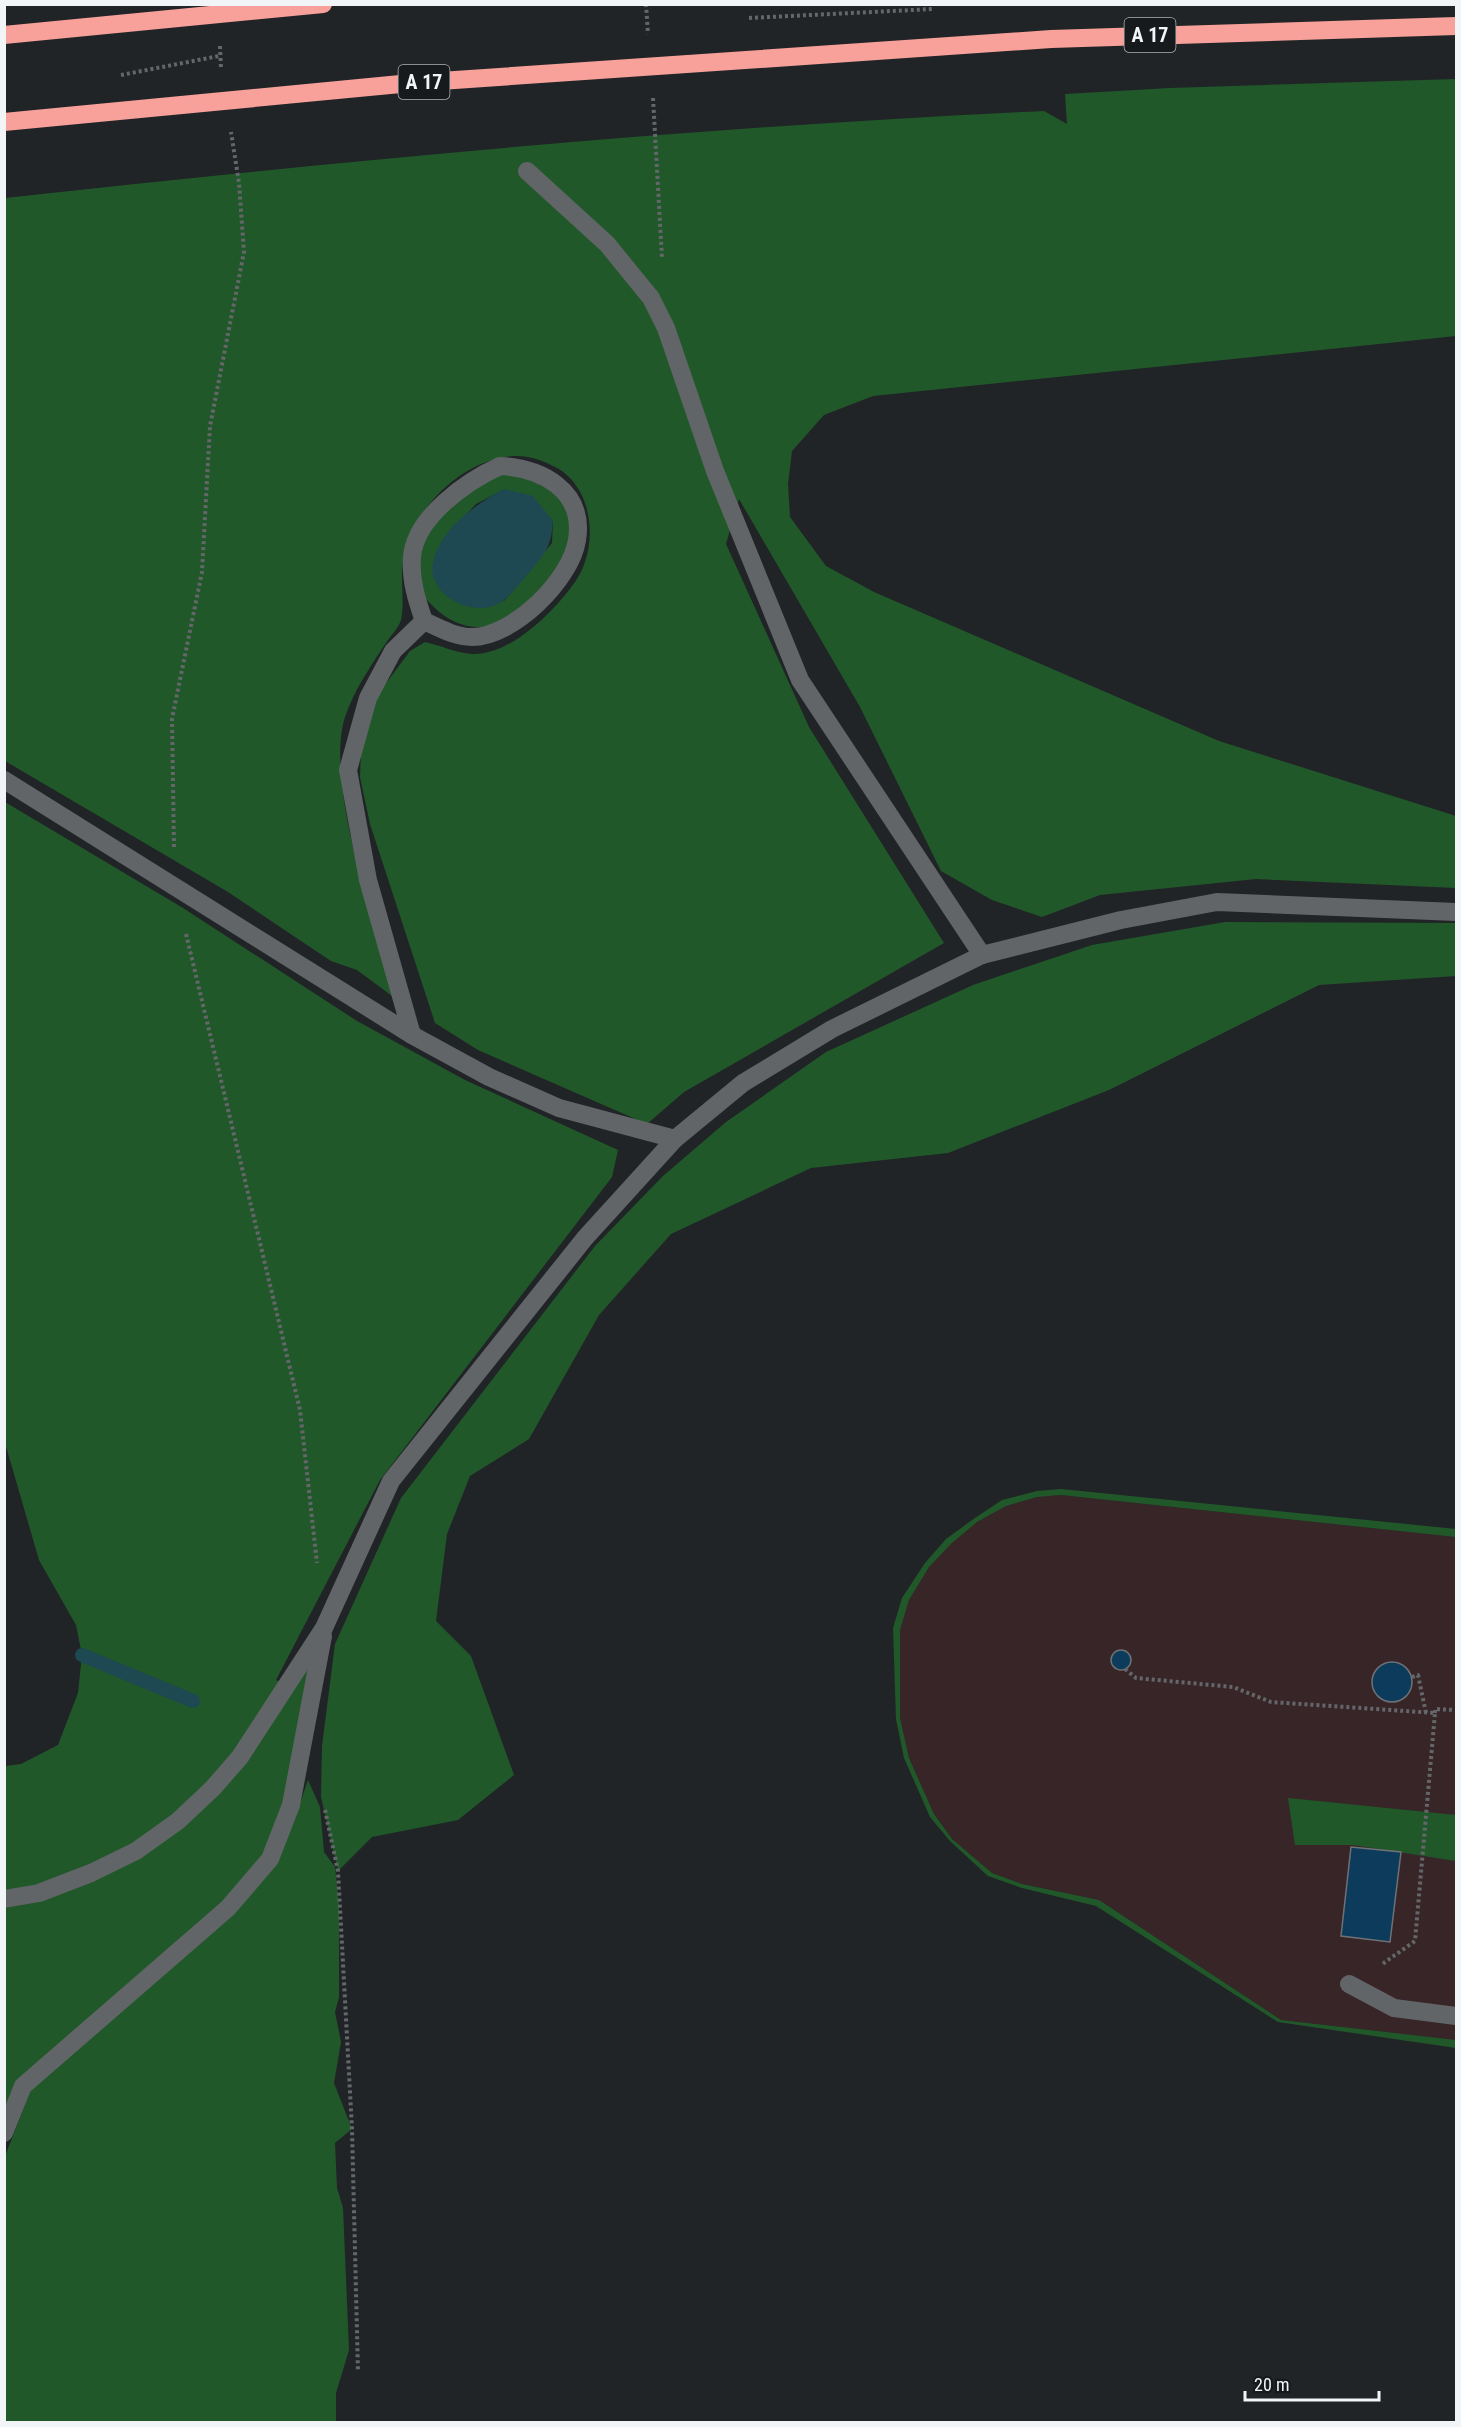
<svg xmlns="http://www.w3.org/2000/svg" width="1461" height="2427" font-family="'Roboto Condensed',sans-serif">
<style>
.industrial{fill:#382528}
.green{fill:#21582a;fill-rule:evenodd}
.water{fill:#1e4852}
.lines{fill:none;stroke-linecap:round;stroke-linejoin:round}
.stream{stroke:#1e4852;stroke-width:14}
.building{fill:#0c3b5b;stroke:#6e7276;stroke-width:1.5}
.path{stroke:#64676a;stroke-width:4;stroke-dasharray:3 3;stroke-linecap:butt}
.lane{stroke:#616568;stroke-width:18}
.highway{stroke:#f8a19a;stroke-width:18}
.labels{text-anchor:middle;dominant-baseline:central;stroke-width:4.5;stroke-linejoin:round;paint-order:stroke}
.shield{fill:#171a1d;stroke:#b0b3b6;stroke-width:1.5}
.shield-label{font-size:20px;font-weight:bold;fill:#f2f5f7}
</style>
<rect width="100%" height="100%" fill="#212427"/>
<!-- industrial -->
<path class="industrial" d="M 1060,1495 L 1456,1537 L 1456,2040 L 1281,2020 L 1099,1900 L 1022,1884 L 992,1873 L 952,1839 L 934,1814 L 909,1758 L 900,1718 L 900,1630 L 909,1600 L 929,1567 L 952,1543 L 977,1522 L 1006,1506 L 1037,1497 Z"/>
<!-- green -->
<g class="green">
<path d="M 1456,79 L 1456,336 L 873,396 L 824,415 L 792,451 L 788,484 L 790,517 L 826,566 L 874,592 L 1219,741 L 1456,816 L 1456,888 L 1256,879 L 1100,895 L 1042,917 L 992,900 L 941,871 L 860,707 L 739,499 L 726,544 L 809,727 L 944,943 L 684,1092 L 647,1124 L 478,1050 L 435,1023 L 370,824 L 360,777 L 361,751 L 375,698 L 410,651 L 425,642 C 440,645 458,654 473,654 C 512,655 557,609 577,579 C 598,546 594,491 559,469 C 545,461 530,455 513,456 C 461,460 411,510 403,561 C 400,580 405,601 401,620 C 399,627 392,634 388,640 C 372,664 354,690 345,717 C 324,782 377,932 396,999 L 357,970 L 331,961 L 228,892 L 5,761 L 5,198 C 350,160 697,127 1044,111 L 1067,124 L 1065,94 L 1170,88 Z"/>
<path d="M 509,472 C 531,481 558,488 568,512 C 584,551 525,618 489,626 C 469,630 449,622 435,608 C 431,604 425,599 423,594 C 415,576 417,544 428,528 C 432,522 480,481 487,478 C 494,475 502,474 509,472 ZM 505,489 L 553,521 L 552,543 L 504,601 L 441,542 L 476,504 Z"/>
<path d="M 5,802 L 183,908 L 357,1021 L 465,1080 L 618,1150 L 612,1177 L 380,1480 L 276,1680 L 287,1685 L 324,1628 L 270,1859 L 23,2086 L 5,2133 L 5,1766 L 21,1764 L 58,1745 L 78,1693 L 82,1655 L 76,1625 L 39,1560 L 5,1443 Z"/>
<path d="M 1225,922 L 1456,923 L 1456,976 L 1319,985 L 1109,1090 L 948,1153 L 811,1168 L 671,1234 L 599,1315 L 529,1439 L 470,1476 L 447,1534 L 436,1621 L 471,1656 L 514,1775 L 458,1820 L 372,1837 L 338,1871 L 321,1797 L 322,1746 L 335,1644 L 401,1498 L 595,1246 L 663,1176 L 726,1122 L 826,1052 L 973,985 L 1092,945 Z"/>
<path d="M 1061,1489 L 1456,1529 L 1456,1537 L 1061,1495 L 1037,1497 L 1006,1506 L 977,1522 L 952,1543 L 929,1567 L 909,1600 L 900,1630 L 900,1718 L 909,1758 L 934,1814 L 952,1839 L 992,1873 L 1022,1884 L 1099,1900 L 1281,2020 L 1456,2040 L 1456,2048 L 1278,2022 L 1096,1906 L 1022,1888 L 988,1876 L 950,1841 L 930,1817 L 904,1758 L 896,1719 L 893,1628 L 902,1598 L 925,1563 L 946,1539 L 975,1518 L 1002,1500 L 1037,1491 Z"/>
<path d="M 308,1780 L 320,1807 L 324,1852 L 335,1867 L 339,1904 L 339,1997 L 335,2012 L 341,2042 L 334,2083 L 352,2129 L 335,2143 L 337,2188 L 343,2208 L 349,2350 L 336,2393 L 336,2422 L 5,2422 L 4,2159 L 31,2089 L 220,1923 L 295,1818 Z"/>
<path d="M 1288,1798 L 1456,1815 L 1456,1861 L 1353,1845 L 1295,1845 Z"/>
</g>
<!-- water -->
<path class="water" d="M 504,489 L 533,496 L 553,521 C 551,549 544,555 526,576 C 519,584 512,594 504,600 C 477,622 426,595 433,563 C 440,529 476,504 504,489 Z"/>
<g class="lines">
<!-- stream -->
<path class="stream" d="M 82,1655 L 193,1701"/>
</g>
<!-- building -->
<g class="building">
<circle cx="1121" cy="1660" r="10"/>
<circle cx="1392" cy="1682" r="20"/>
<path d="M 1351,1847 L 1401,1852 L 1390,1942 L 1341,1936 Z"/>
</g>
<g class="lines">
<!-- path -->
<g class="path">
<path d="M 646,4 L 648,34"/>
<path d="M 749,18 L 933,9"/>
<path d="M 220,46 L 221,69"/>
<path d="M 121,75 L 219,56"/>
<path d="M 653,98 L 662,258"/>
<path d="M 174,847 L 172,719 L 202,572 L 210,426 L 244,252 L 239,183 L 231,132"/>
<path d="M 186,934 L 300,1410 L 317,1563"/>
<path d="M 1125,1669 L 1136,1678 L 1233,1687 L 1271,1702 L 1435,1713 L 1415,1941 L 1381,1965"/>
<path d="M 1412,1677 L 1418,1675 L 1426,1713"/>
<path d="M 1435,1713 L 1435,1709 L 1456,1710"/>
<path d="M 325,1810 L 338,1871 L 352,2129 L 358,2372"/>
</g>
<!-- lane -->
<g class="lane">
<path d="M 527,171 L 607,244 L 651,298 L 666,328 L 715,471 L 800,680 L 982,955"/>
<path d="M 500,466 C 541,468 585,490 577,540 C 571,580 513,637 472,637 C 455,637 439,628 424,621 C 417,601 410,579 412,557 C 415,517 467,481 500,466 Z"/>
<path d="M 4,780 L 412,1035 L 489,1077 L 559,1108 L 675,1139 L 585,1238 L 391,1481 L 324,1628 L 240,1757 L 213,1788 L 178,1821 L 136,1851 L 91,1873 L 39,1893 L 4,1899"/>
<path d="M 412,1035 L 368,880 L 348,770 L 368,698 L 393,651 L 424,621"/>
<path d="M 675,1139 L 743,1083 L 832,1029 L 982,955 L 1121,920 L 1217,902 L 1456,912"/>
<path d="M 1349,1984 L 1394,2008 L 1456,2016"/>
<path d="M 4,2133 L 23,2086 L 228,1908 L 270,1859 L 291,1805 L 323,1636"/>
</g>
<!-- highway -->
<g class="highway">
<path d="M 4,35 L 323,4"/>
<path d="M 4,122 L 411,83 L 1051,39 L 1456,26"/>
</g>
</g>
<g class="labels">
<!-- shield labels -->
<g class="shield">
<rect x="1124.5" y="18" width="51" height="34" rx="4.5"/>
<rect x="398.5" y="65" width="51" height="34" rx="4.5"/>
</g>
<g class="shield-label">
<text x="1150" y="35">A 17</text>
<text x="424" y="82">A 17</text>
</g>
</g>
<!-- border -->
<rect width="1461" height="2427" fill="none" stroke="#f2f5f7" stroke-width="12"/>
<!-- scale -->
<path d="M1245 2391v9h134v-9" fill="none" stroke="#f2f5f7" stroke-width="3"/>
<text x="1254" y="2391" font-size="18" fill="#f2f5f7" stroke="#171a1d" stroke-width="4.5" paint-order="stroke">20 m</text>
</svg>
